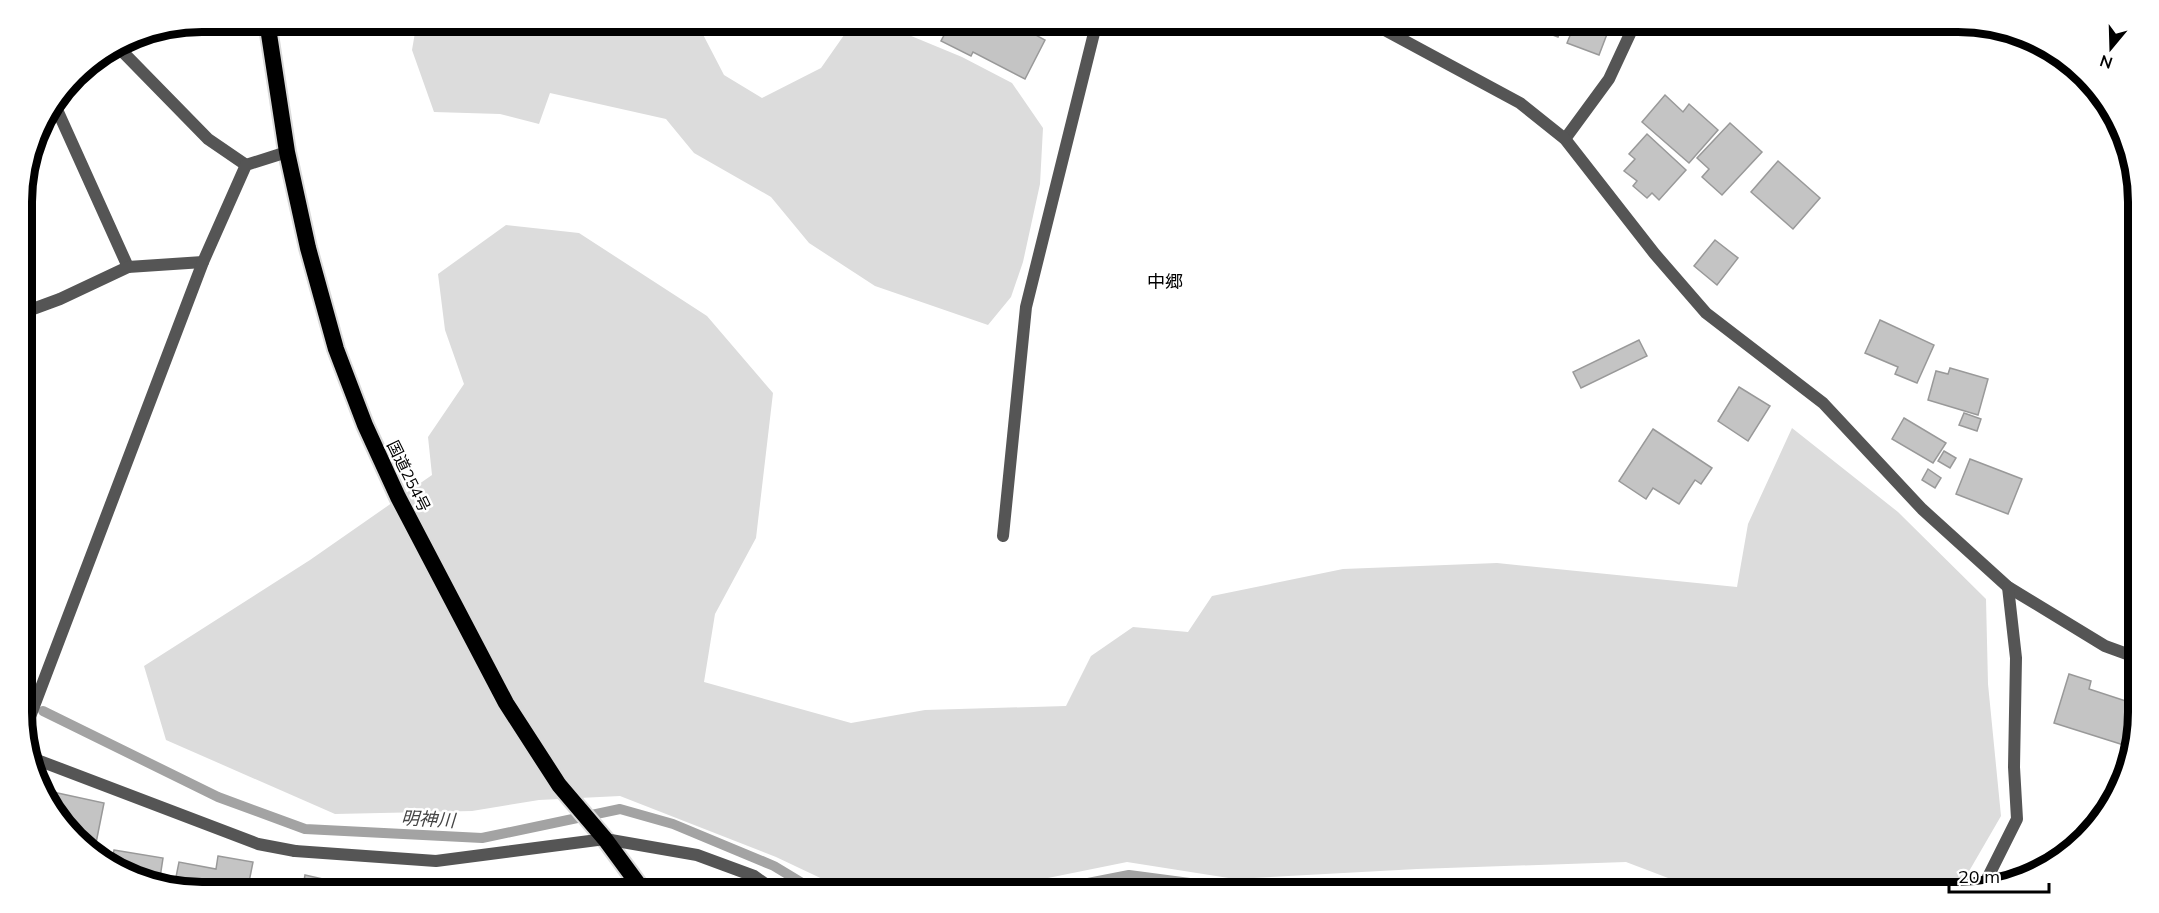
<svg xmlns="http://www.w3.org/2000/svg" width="2159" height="913" font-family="Mulish,'Noto Sans JP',sans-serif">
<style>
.green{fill:#dcdcdc}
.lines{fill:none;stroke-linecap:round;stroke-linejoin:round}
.stream{stroke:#a3a3a3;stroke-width:10}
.building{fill:#c4c4c4;stroke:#999;stroke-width:1.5}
.trunk-casing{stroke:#dbdbdb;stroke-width:20}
.service{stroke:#555;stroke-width:12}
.minor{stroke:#555;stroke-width:12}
.trunk{stroke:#000;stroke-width:16}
.labels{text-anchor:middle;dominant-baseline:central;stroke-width:5;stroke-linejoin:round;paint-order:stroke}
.street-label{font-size:16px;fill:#000;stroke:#fff}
.neighbourhood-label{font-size:18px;fill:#000;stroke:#fff}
.water-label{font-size:18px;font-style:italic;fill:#444;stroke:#fff}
.rim{fill:none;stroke:#000;stroke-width:8}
</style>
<rect width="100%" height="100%" fill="#fff"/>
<!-- green -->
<g class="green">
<path d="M 417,21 L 696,21 L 724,75 L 762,98 L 821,68 L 849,28 L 904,33 L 962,57 L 1012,83 L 1043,128 L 1040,184 L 1023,262 L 1011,297 L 988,325 L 875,286 L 809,243 L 771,197 L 694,153 L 666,119 L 550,93 L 539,124 L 500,114 L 434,112 L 412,50 Z"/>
<path d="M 506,225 L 579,233 L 707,316 L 773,393 L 756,538 L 715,614 L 704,682 L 851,723 L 925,710 L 1066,706 L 1091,656 L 1133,627 L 1188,632 L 1212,596 L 1343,569 L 1497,563 L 1737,587 L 1748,524 L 1792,428 L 1898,512 L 1986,599 L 1988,684 L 2001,816 L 1957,892 L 1705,892 L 1626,862 L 1417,869 L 1235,879 L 1127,862 L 1033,881 L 958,892 L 850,892 L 776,857 L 620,796 L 539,800 L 472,811 L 335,814 L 166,740 L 144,666 L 310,560 L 432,475 L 428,437 L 464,384 L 445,330 L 438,274 Z"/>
</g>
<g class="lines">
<!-- stream -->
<g class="stream">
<path d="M 43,711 L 218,797 L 305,829 L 482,838 L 620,809 L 673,824 L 774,866 L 817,892"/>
<path d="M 1042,892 L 1129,875 L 1258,892"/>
<path d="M 1284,892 L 1456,884 L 1635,883 L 1688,892"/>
</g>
</g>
<!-- building -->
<g class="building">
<path d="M 938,21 L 1010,21 L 1045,40 L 1025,79 L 973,52 L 971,56 L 941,41 L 949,26 Z"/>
<path d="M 1515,21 L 1564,21 L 1558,37 Z"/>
<path d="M 1576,21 L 1612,21 L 1599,55 L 1567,43 Z"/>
<path d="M 1665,95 L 1683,112 L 1689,104 L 1718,130 L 1689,163 L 1642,122 Z"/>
<path d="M 1730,123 L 1762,152 L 1722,195 L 1702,177 L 1709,169 L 1697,158 Z"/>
<path d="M 1647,134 L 1686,170 L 1659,200 L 1652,193 L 1647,198 L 1633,186 L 1637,181 L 1624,171 L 1635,159 L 1629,154 Z"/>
<path d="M 1778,161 L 1820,198 L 1793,229 L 1751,192 Z"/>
<path d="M 1715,240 L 1738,258 L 1717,285 L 1694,266 Z"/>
<path d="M 1880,320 L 1934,345 L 1917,383 L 1895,374 L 1898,367 L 1865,353 Z"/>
<path d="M 1639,340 L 1647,356 L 1581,388 L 1573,372 Z"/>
<path d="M 1950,368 L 1988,379 L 1978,415 L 1928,400 L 1936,371 L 1948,374 Z"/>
<path d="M 1739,387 L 1770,406 L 1748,441 L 1718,421 Z"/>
<path d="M 1964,413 L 1981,419 L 1977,431 L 1959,425 Z"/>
<path d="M 1904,418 L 1946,443 L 1933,463 L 1892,439 Z"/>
<path d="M 1653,429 L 1712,468 L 1701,484 L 1695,480 L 1679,504 L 1653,488 L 1646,499 L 1619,481 Z"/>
<path d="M 1944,451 L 1956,458 L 1950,468 L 1938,461 Z"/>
<path d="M 1970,459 L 2022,479 L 2008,514 L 1956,494 Z"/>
<path d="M 1928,469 L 1941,478 L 1935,488 L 1922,480 Z"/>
<path d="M 2069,674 L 2091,681 L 2089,689 L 2138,705 L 2130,747 L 2054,723 Z"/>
<path d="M 53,792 L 104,803 L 96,843 L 82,840 L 59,822 L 51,804 Z"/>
<path d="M 114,850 L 163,858 L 159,884 L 133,878 L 112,863 Z"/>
<path d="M 218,856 L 253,862 L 247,892 L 201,892 L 174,887 L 179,862 L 216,869 Z"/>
<path d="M 305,875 L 363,888 L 362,892 L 302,892 Z"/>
</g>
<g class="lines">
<!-- trunk casing -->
<g class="trunk-casing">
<path id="trunk" d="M 267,21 L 287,152 L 308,248 L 336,349 L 365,425 L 398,497 L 506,703 L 559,785 L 605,839 L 644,892"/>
</g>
<!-- service -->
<g class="service">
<path d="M 116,45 L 208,139 L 246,165"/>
<path d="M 54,103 L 128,267"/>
<path d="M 1565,139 L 1609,79 L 1636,21"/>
<path d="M 22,313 L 60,299 L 128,267 L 203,262"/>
<path d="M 1003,536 L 1026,307 L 1097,21"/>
<path d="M 295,851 L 436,861 L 605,839 L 697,855 L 754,876 L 777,892"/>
</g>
<!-- minor -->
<g class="minor">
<path d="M 1368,21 L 1520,103 L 1565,139 L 1654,253 L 1706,313 L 1823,403 L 1922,509 L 2008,587 L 2105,646 L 2138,658"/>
<path d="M 23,735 L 203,262 L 246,165 L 287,152"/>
<path d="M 32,758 L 258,844 L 295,851"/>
<path d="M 1983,887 L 2017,819 L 2014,767 L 2016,658 L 2008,587"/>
<path d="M 1143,892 L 1148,892"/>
</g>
<!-- trunk -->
<use href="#trunk" class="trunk"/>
</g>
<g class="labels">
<!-- street labels -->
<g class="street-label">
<text transform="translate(409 476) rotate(64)">国道254号</text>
</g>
<!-- neighbourhood labels -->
<g class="neighbourhood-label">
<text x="1165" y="281">中郷</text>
</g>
<!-- water labels -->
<g class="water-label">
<text transform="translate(428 819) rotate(3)">明神川</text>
</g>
</g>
<!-- crop -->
<path d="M0 0H2159V913H0ZM202 32H1958A170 170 0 0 1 2128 202V712A170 170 0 0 1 1958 882H202A170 170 0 0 1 32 712V202A170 170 0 0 1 202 32Z" fill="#fff" fill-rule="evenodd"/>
<path class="rim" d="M202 32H1958A170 170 0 0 1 2128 202V712A170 170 0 0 1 1958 882H202A170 170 0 0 1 32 712V202A170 170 0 0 1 202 32Z"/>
<!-- north arrow -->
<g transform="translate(2111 48) rotate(199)" stroke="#ffffff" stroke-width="4.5" paint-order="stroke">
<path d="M0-4.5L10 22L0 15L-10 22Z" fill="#000000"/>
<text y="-9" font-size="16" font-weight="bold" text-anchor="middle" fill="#000000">N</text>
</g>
<!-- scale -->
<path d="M1949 883v9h100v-9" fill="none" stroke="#000000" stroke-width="3"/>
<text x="1958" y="883" font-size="18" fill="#000000" stroke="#ffffff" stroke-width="4.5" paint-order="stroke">20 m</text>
</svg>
